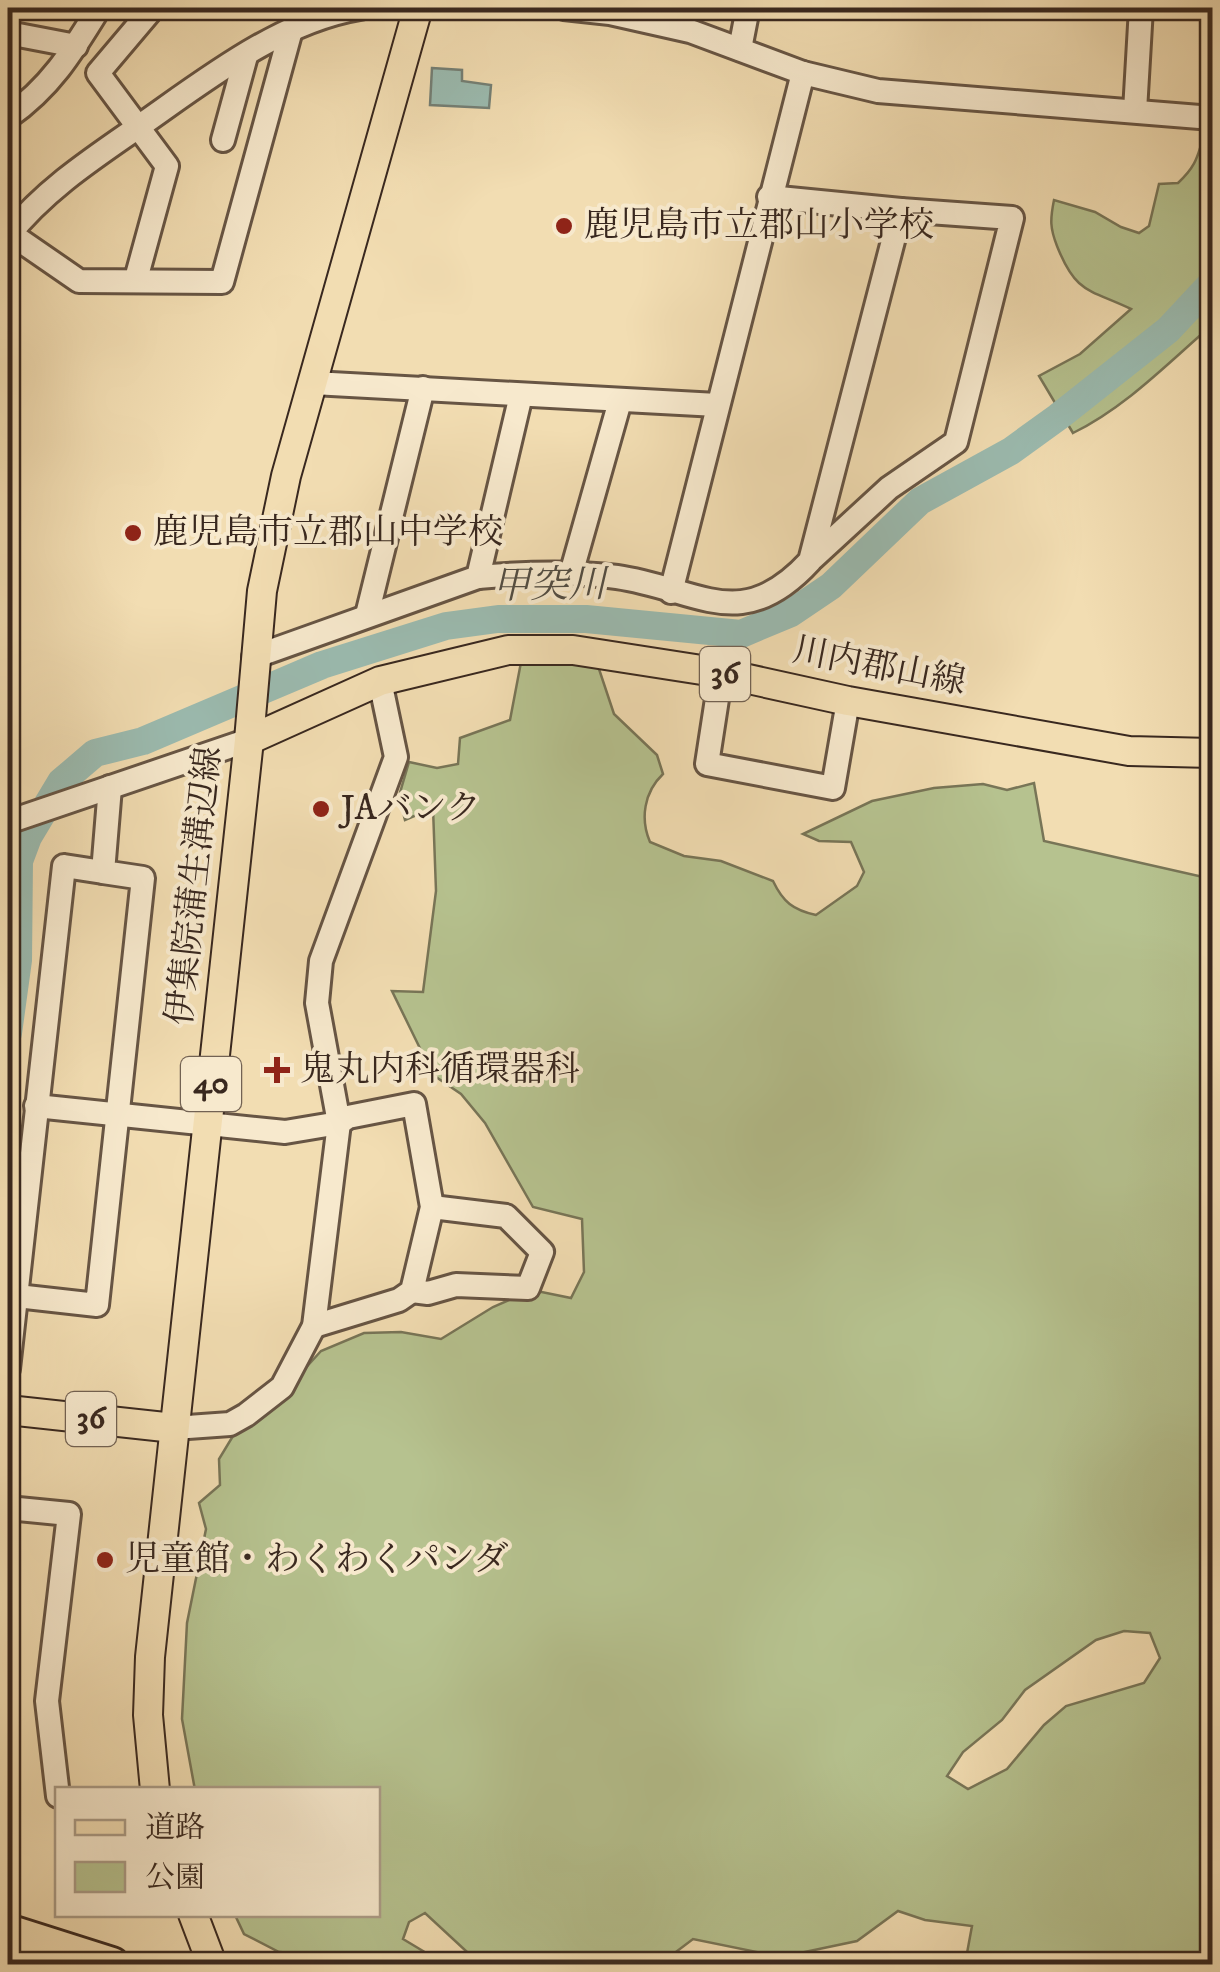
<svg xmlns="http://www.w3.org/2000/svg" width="1220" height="1972" font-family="'IM FELL DW Pica','Noto Serif JP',serif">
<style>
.green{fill:#b6c28f;stroke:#787557;stroke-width:2.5;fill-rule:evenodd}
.water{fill:#9bbbb0;stroke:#748076;stroke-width:2.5}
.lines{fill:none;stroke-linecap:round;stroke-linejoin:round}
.river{stroke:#9bbbb0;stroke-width:28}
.minor-casing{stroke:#675544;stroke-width:28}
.major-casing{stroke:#39281f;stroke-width:32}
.highway-casing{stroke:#39281f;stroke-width:38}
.minor{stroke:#f7e9cd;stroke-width:22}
.major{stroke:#f2ddb2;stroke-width:28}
.highway{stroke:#f2ddb2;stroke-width:32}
.poi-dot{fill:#8f2418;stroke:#f7e9cd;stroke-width:4}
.labels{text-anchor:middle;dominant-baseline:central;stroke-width:8;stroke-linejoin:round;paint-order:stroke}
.shield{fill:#f7e9cd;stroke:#726253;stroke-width:2.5}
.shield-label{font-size:32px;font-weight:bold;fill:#39281f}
.poi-label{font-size:35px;fill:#39281f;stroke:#f7e9cd;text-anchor:start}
.street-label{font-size:35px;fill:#39281f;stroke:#f7e9cd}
.water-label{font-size:38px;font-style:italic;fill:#524d43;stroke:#f7e9cd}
</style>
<rect width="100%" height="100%" fill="#f2ddb2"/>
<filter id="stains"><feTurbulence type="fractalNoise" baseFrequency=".002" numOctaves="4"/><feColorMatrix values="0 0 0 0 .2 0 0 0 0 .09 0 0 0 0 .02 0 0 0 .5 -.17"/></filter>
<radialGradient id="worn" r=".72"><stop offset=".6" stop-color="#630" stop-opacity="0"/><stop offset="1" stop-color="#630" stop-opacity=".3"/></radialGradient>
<!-- green -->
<g class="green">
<path d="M 1212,121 L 1212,325 C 1168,363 1126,407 1073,433 L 1039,376 L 1080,354 L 1131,309 C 1089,289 1076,294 1057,246 C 1050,228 1050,220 1054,200 L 1095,212 L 1121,227 L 1139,233 L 1149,226 L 1159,184 L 1178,183 C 1205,158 1195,147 1212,121 Z"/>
<path d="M 522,657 L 596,660 L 614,714 L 657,755 L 663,774 C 644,792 640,819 650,842 L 684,856 L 721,861 L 773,881 C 783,902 793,910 816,915 L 857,886 L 864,872 L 851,842 L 819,841 L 803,834 L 872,801 L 934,788 L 983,784 L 1007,790 L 1034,783 L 1044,841 L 1212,879 L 1212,1910 L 1209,1913 L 1206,1942 L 1212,1949 L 1212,1964 L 965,1964 L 972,1926 L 925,1920 L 898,1911 L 857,1941 L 781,1957 L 693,1939 L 660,1964 L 480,1964 L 425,1913 L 409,1922 L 403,1939 L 443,1963 L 279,1952 L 244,1934 L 235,1915 L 378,1914 L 378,1790 L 195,1790 L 182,1719 L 187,1623 L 206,1529 L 199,1503 L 220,1485 L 219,1459 L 233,1436 L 261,1417 L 321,1351 L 364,1333 L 401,1332 L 441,1339 L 493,1307 L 532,1290 L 571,1298 L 584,1272 L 582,1219 L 533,1207 L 485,1123 L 461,1094 L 433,1075 L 392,991 L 423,992 L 436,891 L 433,808 L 405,820 L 399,796 L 409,762 L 437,768 L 458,764 L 460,738 L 510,720 ZM 1124,1631 L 1150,1633 L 1160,1658 L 1144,1683 L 1066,1706 L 1044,1725 L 1007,1769 L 968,1789 L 947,1776 L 963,1752 L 1002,1720 L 1025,1690 L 1096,1640 Z"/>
</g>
<!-- water -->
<path class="water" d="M 432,68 L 462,70 L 462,81 L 491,85 L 489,108 L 430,105 Z"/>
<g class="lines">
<!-- river -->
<path class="river" d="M 8,1033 L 18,960 L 19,861 L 28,837 L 61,782 L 95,753 L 143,741 L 322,665 L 446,626 L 498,619 L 586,619 L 741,634 L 791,613 L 831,586 L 920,501 L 1011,451 L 1058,417 L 1168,330 L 1212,283"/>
<!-- minor casing -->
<g class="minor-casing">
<g id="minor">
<path d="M 564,8 L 610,13 L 690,31 L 803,73 L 878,91 L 1212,118"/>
<path d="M 8,33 L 76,46"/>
<path d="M 740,49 L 748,8"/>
<path d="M 1135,111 L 1141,8"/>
<path d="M 8,117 C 51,87 72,52 99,8"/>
<path d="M 223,140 L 246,56"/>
<path d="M 8,232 L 79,281 L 222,282 L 291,30"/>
<path d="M 8,236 C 45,189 95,157 144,123 C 208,78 281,21 360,8"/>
<path d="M 136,279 L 167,166 L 98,73 L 153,8"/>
<path d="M 313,383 L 717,405"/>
<path d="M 813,558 L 889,488 L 956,442 L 1012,218 L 901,210"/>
<path d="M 571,574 L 620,401"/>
<path d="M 478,577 C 524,573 571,571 617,577 C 699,589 741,636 810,561 L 901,210 L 769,197"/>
<path d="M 671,592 L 803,73"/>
<path d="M 367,615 L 423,388"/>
<path d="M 254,657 L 478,577 L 521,395"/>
<path d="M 721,673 L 707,764 L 833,788 L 848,701"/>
<path d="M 8,822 L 249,740"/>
<path d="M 36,1106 L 285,1132 L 339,1123 L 348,1117 L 414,1104 L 432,1207 L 412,1291 L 399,1300 L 314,1326"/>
<path d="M 412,1291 L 428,1293 L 456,1285 L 528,1288 L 542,1252 L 506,1216 L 432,1207"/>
<path d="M 17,1296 L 97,1305 L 143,878 L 103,872 L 110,787"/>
<path d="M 8,1369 L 64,866 L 103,872"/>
<path d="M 174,1428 L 230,1424 L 246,1415 L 282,1387 L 314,1326 L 339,1123 L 317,1003 L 321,961 L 396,757 L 380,681"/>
<path d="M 8,1508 L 69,1514 L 47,1701 L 58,1796"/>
</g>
</g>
<!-- major casing -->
<g class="major-casing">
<g id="major">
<path d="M 249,740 L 380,681 L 508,650 L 573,650 L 721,673 L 848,701 L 1129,751 L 1212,753"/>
<path d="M 8,1410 L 174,1428"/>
<path d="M 155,1790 L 148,1715 L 150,1657 L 249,740 L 262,591 L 286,476 L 418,8"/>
<path d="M 193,1914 L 212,1964"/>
</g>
</g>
<!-- highway casing -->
<g class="highway-casing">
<path id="highway" d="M 8,1931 L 112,1964"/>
</g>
<!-- minor -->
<use href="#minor" class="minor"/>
<!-- major -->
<use href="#major" class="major"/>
<!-- highway -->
<use href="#highway" class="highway"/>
</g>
<!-- markers -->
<g class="poi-dot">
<circle cx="564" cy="226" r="10"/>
<circle cx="133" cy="533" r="10"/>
<circle cx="321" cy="809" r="10"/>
<path d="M272 1055h10v10h10v10h-10v10h-10v-10h-10v-10h10z"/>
<circle cx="105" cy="1560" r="10"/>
</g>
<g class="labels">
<!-- shield labels -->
<g class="shield">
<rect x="700" y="647" width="50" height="54" rx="8"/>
<rect x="181" y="1057" width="60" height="54" rx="8"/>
<rect x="66" y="1392" width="50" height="54" rx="8"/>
</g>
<g class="shield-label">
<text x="725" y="674">36</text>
<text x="211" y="1084">40</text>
<text x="91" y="1419">36</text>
</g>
<!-- poi labels -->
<g class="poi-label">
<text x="584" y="226">鹿児島市立郡山小学校</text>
<text x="153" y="533">鹿児島市立郡山中学校</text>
<text x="341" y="809">JAバンク</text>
<text x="300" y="1070">鬼丸内科循環器科</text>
<text x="125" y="1560">児童館・わくわくパンダ</text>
</g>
<!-- street labels -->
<g class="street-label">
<text transform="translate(879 667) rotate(11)">川内郡山線</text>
<text transform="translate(195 886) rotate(-84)">伊集院蒲生溝辺線</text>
</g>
<!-- water labels -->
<g class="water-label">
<text transform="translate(549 586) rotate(-1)">甲突川</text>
</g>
</g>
<!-- margin -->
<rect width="1220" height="1972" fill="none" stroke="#f2ddb2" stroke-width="40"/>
<rect x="10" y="10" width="1200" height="1952" fill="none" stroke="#39281f" stroke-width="5"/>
<rect x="20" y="20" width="1180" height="1932" fill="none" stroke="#39281f" stroke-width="2.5"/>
<!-- legend -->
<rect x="55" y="1787" width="325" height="130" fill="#f7e9cd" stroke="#ab9c87" stroke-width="2.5"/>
<rect x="75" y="1820" width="50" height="15" fill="#f2ddb2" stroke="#ab9c87" stroke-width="2.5"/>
<text x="145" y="1837" font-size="30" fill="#39281f">道路</text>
<rect x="75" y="1862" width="50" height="30" fill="#b6c28f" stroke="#ab9c87" stroke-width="2.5"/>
<text x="145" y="1887" font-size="30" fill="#39281f">公園</text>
<rect width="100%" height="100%" filter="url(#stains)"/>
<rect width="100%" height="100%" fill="url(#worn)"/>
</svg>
